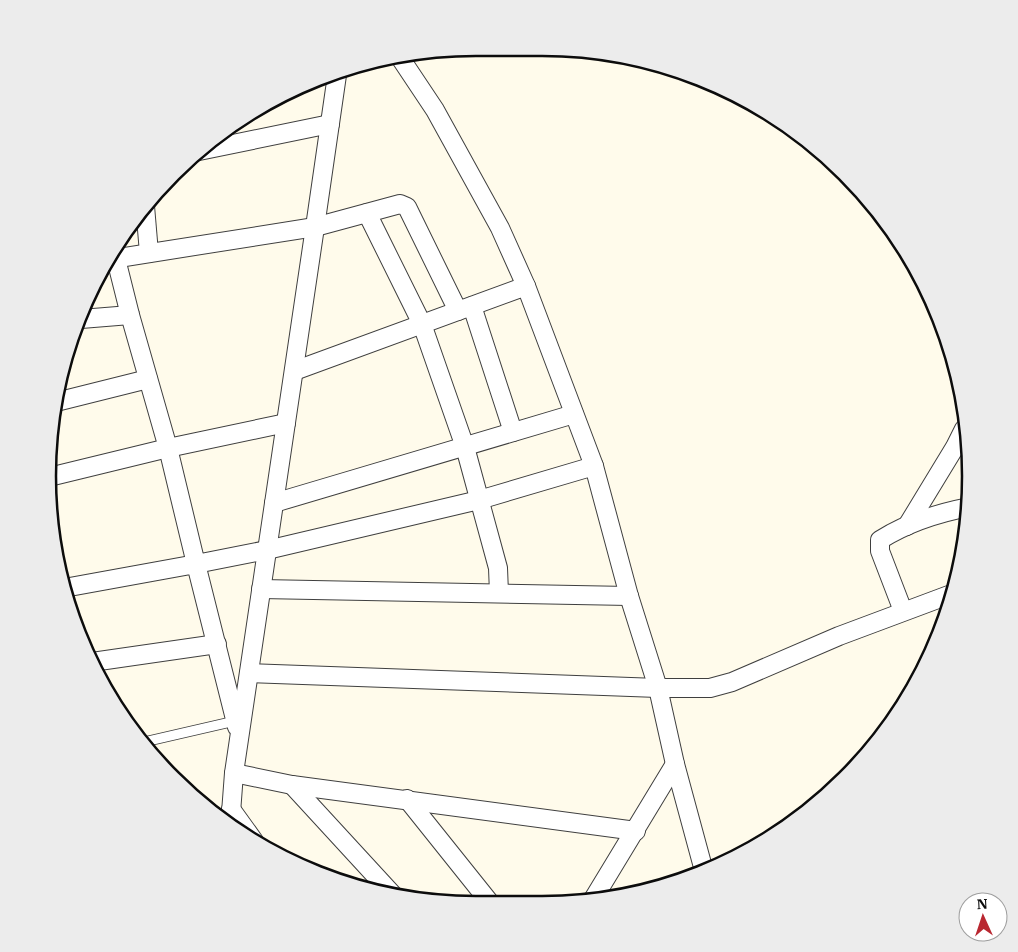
<svg xmlns="http://www.w3.org/2000/svg" width="1018" height="952" font-family="'IBM Plex Serif',serif">
<style>
.lines{fill:none;stroke-linecap:round;stroke-linejoin:round}
.lane-casing{stroke:#3f3f3f;stroke-width:11}
.street-casing{stroke:#3f3f3f;stroke-width:20}
.lane{stroke:#fff;stroke-width:9}
.street{stroke:#fff;stroke-width:18}
.rim{fill:none;stroke:#0c0c0c;stroke-width:2.5}
</style>
<rect width="100%" height="100%" fill="#fffbeb"/>
<g class="lines">
<!-- lane casing -->
<g class="lane-casing">
<path id="lane" d="M 144,742 L 235,721"/>
</g>
<!-- street casing -->
<g class="street-casing">
<g id="street">
<path d="M 399,56 L 435,110 L 500,228 L 526,286"/>
<path d="M 199,151 L 330,124"/>
<path d="M 145,206 L 149,253"/>
<path d="M 367,213 L 422,324 L 465,447 L 498,568 L 499,593"/>
<path d="M 116,259 L 130,315 L 168,448 L 196,564 L 267,550 L 479,500 L 594,466 L 629,596 L 658,688 L 675,764 L 704,871"/>
<path d="M 106,260 L 315,227 L 400,204 L 407,207 L 458,311"/>
<path d="M 472,306 L 513,432"/>
<path d="M 81,319 L 130,315"/>
<path d="M 294,371 L 526,286 L 594,466"/>
<path d="M 56,402 L 148,379"/>
<path d="M 49,477 L 168,448 L 286,423"/>
<path d="M 274,503 L 574,414"/>
<path d="M 907,526 L 955,447 L 964,429 L 967,427"/>
<path d="M 64,588 L 196,564 L 237,727"/>
<path d="M 261,589 L 629,596"/>
<path d="M 903,611 L 880,551 L 880,540 C 907,523 938,513 969,507"/>
<path d="M 92,662 L 217,644"/>
<path d="M 249,673 L 658,688 L 710,688 L 732,682 L 839,636 L 954,593"/>
<path d="M 234,773 L 292,785 L 636,831"/>
<path d="M 292,785 L 395,897"/>
<path d="M 407,799 L 491,904"/>
<path d="M 231,809 L 254,841"/>
<path d="M 230,826 L 234,773 L 315,227 L 337,75"/>
<path d="M 592,901 L 675,764"/>
</g>
</g>
<!-- lane -->
<use href="#lane" class="lane"/>
<!-- street -->
<use href="#street" class="street"/>
</g>
<!-- crop -->
<path d="M0 0H1018V952H0ZM476 56H542A420 420 0 0 1 962 476V476A420 420 0 0 1 542 896H476A420 420 0 0 1 56 476V476A420 420 0 0 1 476 56Z" fill="#ececec" fill-rule="evenodd"/>
<path class="rim" d="M476 56H542A420 420 0 0 1 962 476V476A420 420 0 0 1 542 896H476A420 420 0 0 1 56 476V476A420 420 0 0 1 476 56Z"/>
<!-- north arrow -->
<g transform="translate(983 917) rotate(357)"><circle r="24" fill="#ffffff" stroke="#9e9e9e"/>
<path d="M0-4L9 19L0 12L-9 19Z" fill="#b92730"/>
<text y="-8" font-size="14" font-weight="bold" text-anchor="middle" fill="#0c0c0c">N</text>
</g>
</svg>
